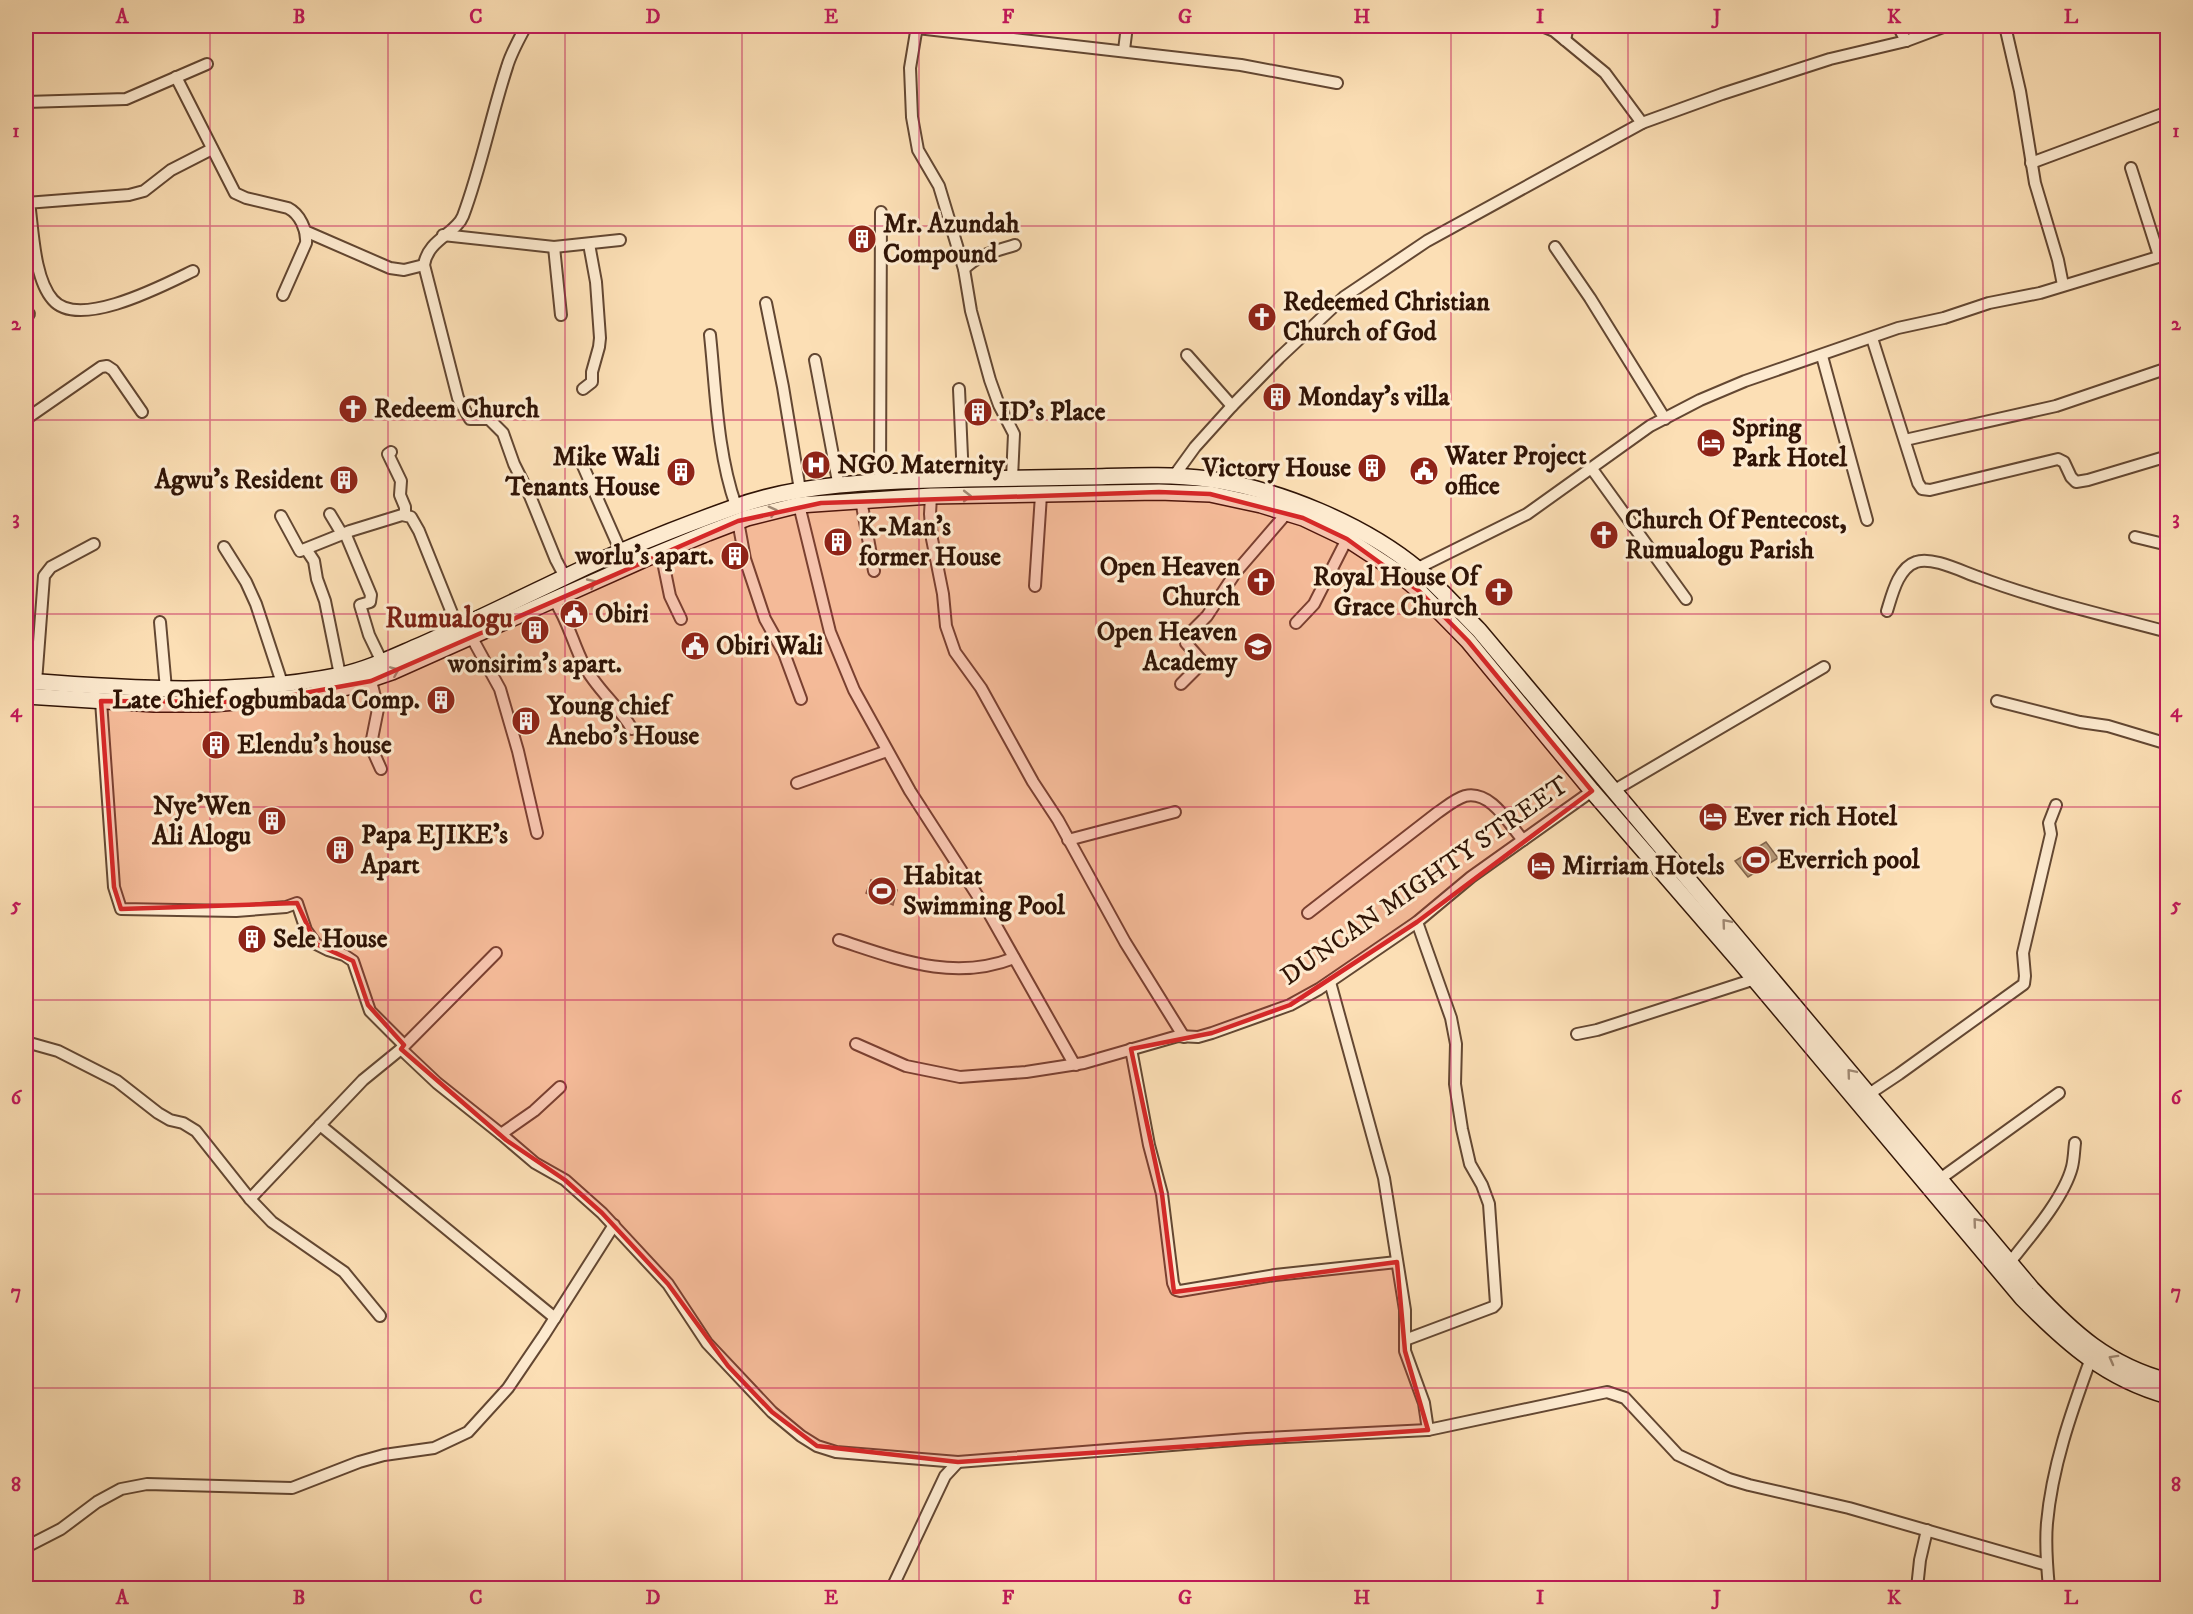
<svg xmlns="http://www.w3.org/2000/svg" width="2193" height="1614" font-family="'IM FELL DW Pica',serif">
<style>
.water{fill:#b79a7a;stroke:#81644c;stroke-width:1.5}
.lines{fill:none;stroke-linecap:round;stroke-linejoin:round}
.street-casing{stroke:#634732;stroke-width:14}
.secondary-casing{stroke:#301406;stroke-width:18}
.street{stroke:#fdeacf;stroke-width:10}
.secondary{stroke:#fdeacf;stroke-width:15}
.oneway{stroke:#a18a75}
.marked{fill:#d62828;fill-opacity:0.2;stroke:#d62828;stroke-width:4.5;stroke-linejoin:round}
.grid{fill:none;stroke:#c2185b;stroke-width:1.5;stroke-opacity:0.55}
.labels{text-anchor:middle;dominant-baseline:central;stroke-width:6;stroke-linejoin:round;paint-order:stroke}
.poi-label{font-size:26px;font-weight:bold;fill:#301406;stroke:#fdeacf;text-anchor:start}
.street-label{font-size:26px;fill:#301406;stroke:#fdeacf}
.quarter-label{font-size:28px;font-weight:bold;fill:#7a1f14;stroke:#fdeacf}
.neatline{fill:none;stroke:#c2185b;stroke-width:2}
.grid-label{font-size:20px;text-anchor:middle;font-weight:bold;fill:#c2185b}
</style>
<rect width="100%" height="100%" fill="#fcdfb5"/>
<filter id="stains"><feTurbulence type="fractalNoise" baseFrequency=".00333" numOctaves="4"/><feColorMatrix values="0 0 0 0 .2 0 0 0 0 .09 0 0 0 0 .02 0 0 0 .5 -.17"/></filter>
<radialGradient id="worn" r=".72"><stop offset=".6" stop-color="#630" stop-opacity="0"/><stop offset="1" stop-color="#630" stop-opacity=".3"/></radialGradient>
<!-- water -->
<g class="water">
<path d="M 1766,842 L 1778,858 L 1748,877 L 1735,861 Z"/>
<path d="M 871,880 L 897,890 L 893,905 L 866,893 L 868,888 L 873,890 L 874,886 L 870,884 Z"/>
</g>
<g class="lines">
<!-- street casing -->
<g class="street-casing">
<g id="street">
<path d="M 526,26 C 519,39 511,53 507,67 C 491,116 481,168 463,216 C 456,234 428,239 424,265 L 458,398 L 470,419 L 489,419 L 503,433 L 514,464 L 530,496 L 556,560 L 565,577"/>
<path d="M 917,26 L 910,68 L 912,117 L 918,150 L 939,186 L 964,269"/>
<path d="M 1542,26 L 1554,31 L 1605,73 L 1642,123"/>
<path d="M 1898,26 L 1906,41"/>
<path d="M 2005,26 L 2020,91 L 2035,183 L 2058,260 L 2063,285"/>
<path d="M 917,28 L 1241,65 L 1337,83"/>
<path d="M 1565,40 L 1568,26"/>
<path d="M 1124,50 L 1127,26"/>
<path d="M 176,77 L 235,193 L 246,198 L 288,208 C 300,214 307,230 306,243 L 283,295"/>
<path d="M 26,102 L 126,99 L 207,64"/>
<path d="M 2031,163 L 2168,112"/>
<path d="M 2131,168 L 2159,256"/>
<path d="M 29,202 C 33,230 34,279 53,300 C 79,330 164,285 193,271"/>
<path d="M 26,203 L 129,195 L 144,191 L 171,170 L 212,149"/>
<path d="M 305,231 L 390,268 L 404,270 L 424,265"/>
<path d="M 443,235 L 554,247 L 620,240"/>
<path d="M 554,247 L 561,315"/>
<path d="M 1555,247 L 1590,298 L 1665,419"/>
<path d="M 766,303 L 783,387 L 800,490"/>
<path d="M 26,313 L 29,314"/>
<path d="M 710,335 C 716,392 717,452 736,506"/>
<path d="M 1872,338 L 1918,483 L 1922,489 L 1930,490 L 2058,459 L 2064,462 L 2071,477 L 2076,482 L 2088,480 L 2168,456"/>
<path d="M 1187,355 L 1232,406"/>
<path d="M 1822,356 L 1867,520"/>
<path d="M 815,360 L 839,487"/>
<path d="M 583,389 L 592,382 L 592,372 L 599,347 L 600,338 L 596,282 L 589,244"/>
<path d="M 959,389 L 963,479"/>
<path d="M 26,419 L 101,367 L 107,366 L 113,370 L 142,412"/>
<path d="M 1905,440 L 2056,406 L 2168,368"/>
<path d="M 391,452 L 388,454 L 401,481 L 400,495 L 405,507 L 405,515"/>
<path d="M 583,466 L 621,552"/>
<path d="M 1592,469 L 1686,599"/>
<path d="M 1174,476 L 1195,447 L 1232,406 L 1279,358 L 1344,297 L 1427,241 L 1642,123 L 1722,94 L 1830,59 L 1906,41 L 1946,26"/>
<path d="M 1012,478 L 1014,434 L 999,405 L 990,380 L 971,311 L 964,269 C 979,254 996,251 1015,245"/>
<path d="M 880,482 L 881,212"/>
<path d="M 931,496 L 930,514 L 932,539 L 943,594 L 946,626 L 955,652 L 981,688 L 1033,782 L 1058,820 L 1125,942 L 1184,1037"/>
<path d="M 861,500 L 874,571"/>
<path d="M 799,505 L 830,632 L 854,690 L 910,791 L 990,915 L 1073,1062 L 1076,1065"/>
<path d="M 330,514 L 342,534"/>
<path d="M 281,516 L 300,551 L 350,531 L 402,515 L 411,517 L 419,531 L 458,628"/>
<path d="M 738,521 L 745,559 L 765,619 L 784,653 L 801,699"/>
<path d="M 345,533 L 371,595 L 370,602 L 360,605 L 369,635 L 382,662"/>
<path d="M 2135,537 L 2168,545"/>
<path d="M 224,547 L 246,582 L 256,604 L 282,683"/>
<path d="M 306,549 L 314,561 L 317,579 L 325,601 L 340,675"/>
<path d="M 661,552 L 670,596 L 681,619"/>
<path d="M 1414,570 L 1527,514 L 1650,426 L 1700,400 L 1745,381 L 1898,328 L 1944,318 L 1989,303 L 2040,293 L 2168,254"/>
<path d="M 1035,586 L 1041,495"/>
<path d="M 554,600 C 568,620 573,644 584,665 C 596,689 619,706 632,729"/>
<path d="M 1887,611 C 1892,595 1898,568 1916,562 C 1932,556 1963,572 1978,577 C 2039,600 2104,615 2168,632"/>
<path d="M 160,622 L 166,689"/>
<path d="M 1296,623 L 1314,604 L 1347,539"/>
<path d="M 472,638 L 500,689 L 518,751 L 537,833"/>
<path d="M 371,681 L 378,709 L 372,739 L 372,749 L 381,769"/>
<path d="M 36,682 L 44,576 L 51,567 L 94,544"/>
<path d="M 1181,684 L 1203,662 L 1186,643 L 1188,635 L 1207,616 L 1236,572 L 1286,514"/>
<path d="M 101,701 L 114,887 L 121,909 L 236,911 L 286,907 L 297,903 L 306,930 L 316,944 L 328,950 L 344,955 L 353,961 L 370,1011 L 404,1045"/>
<path d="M 1997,701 L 2080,722 L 2108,726 L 2168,744"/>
<path d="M 797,783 L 887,751"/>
<path d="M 1613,791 L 1824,667"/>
<path d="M 1068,840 L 1175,812"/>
<path d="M 1308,913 L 1437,813 C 1446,807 1455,799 1465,796 C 1491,790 1509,824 1523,840"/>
<path d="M 839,940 C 898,959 953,982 1014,958"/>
<path d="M 1330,982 L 1384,1178 L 1405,1310 L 1405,1351 L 1424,1403 L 1428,1430"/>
<path d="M 1577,1034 L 1597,1030 L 1755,979"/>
<path d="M 26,1042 L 58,1051 L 117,1081 L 158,1113 L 170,1120 L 183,1123 L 196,1131 L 250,1199"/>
<path d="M 856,1044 L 906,1066 L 960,1077 L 1026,1072 L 1084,1063 L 1178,1036 L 1198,1037 L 1212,1033 L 1290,1005 L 1319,989 L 1417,922 L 1471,877 L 1592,791"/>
<path d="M 401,1049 L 496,953"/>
<path d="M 1131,1049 L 1149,1145 L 1162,1194 L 1173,1283 L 1176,1290 L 1180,1291 L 1275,1275 L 1397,1262"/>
<path d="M 560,1087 L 534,1111 L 501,1134 L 535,1163 L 565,1180 L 602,1213 L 668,1284 L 707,1343 L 772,1412 L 801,1436 L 817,1446 L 836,1452 L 958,1462 L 1247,1439 L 1428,1430 L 1607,1392 L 1625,1398 L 1678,1455 L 1729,1479 L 1749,1485 L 1849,1508 L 2047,1565"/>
<path d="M 1869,1094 L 1899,1074 L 2024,984 L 2025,976 L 2023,953 L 2051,834 L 2049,823 L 2056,805"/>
<path d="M 320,1125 L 555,1318"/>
<path d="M 1940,1179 L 2059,1093"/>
<path d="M 2010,1262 C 2030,1237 2064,1198 2072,1167 C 2074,1159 2074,1151 2075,1143"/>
<path d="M 380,1316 L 344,1272 L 272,1222 L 250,1199 L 363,1080 L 401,1049 L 437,1083 L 501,1134"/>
<path d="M 1405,1340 L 1493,1307 L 1496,1304 L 1489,1204 L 1482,1185 L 1470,1164 L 1462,1129 L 1455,1084 L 1456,1044 L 1451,1018 L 1417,922"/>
<path d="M 26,1547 L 61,1529 L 97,1502 L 121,1489 L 147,1484 L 292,1488 L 359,1462 L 384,1455 L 434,1448 L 468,1432 L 508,1388 L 544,1335 L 614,1225"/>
<path d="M 892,1588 L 945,1476 L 958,1462"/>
<path d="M 1713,1588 L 1720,1588"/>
<path d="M 1917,1588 L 1920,1560 L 1927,1530"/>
<path d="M 2049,1588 C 2047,1567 2045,1545 2047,1523 C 2052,1467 2071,1413 2090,1361"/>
</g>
</g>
<!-- secondary casing -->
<g class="secondary-casing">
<g id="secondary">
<path d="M 26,681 C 131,689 237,696 341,675 C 369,669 395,656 421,645 C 470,623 519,599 567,576 C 621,550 676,528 732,508 C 803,481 893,481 968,479 C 1010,478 1051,478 1092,477 C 1131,476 1169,474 1208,479 C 1278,489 1364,524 1419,570 C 1440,588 1459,610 1479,630 L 2032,1289 C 2073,1333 2108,1365 2168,1381"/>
<path d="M 26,696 L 154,704 L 211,704 L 301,697 L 348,687 L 392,672 L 645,559 L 708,533 L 747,518 L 799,505 L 931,496 L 1159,492 L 1210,494 L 1261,505 L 1303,518 L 1347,539 L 1393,569 L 1419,591 L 1468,641 L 1592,791 L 1740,962 L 2022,1298 C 2066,1343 2106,1379 2168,1396"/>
</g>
</g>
<!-- street -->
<use href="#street" class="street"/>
<!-- secondary -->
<use href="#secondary" class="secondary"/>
</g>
<!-- one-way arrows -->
<defs><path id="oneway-chevron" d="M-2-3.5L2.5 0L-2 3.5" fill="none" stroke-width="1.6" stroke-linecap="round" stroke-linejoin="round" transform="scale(1.5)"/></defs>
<g class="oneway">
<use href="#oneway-chevron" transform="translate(967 496)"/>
<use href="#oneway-chevron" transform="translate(773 511) rotate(-15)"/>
<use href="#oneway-chevron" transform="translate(592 583) rotate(-25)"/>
<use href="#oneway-chevron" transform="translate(395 671) rotate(-23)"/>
<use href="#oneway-chevron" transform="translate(1726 923) rotate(-130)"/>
<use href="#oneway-chevron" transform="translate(1851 1073) rotate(-130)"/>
<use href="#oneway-chevron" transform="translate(1977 1222) rotate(-130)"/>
<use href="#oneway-chevron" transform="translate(2113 1359) rotate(-151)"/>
</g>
<!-- marked area -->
<path class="marked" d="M 1159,492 L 1210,494 L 1303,518 L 1347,539 L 1419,591 L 1468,641 L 1592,791 L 1417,922 L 1290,1005 L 1212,1033 L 1131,1049 L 1162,1194 L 1174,1292 L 1397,1262 L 1405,1351 L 1428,1430 L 958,1462 L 817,1446 L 772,1412 L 728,1366 L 668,1284 L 602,1213 L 565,1180 L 506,1140 L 401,1049 L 404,1045 L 368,1005 L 353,961 L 316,944 L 297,903 L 121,909 L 114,887 L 101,701 L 255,702 L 371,681 L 738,521 L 821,503 Z"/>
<!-- grid -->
<path class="grid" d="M 210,26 L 210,1588M 388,26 L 388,1588M 565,26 L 565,1588M 742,26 L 742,1588M 919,26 L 919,1588M 1096,26 L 1096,1588M 1274,26 L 1274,1588M 1451,26 L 1451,1588M 1628,26 L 1628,1588M 1806,26 L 1806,1588M 1983,26 L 1983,1588M 26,226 L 2168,226M 26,420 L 2168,420M 26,614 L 2168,614M 26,807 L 2168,807M 26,1000 L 2168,1000M 26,1194 L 2168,1194M 26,1388 L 2168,1388"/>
<!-- icons -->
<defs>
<g id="building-disc" transform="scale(1.5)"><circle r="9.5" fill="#8f2418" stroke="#fdeacf"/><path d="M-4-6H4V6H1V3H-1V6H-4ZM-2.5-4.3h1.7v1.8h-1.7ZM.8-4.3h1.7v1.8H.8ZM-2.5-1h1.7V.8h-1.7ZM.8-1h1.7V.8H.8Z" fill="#fff"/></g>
<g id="church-disc" transform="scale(1.5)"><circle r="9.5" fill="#8f2418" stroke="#fdeacf"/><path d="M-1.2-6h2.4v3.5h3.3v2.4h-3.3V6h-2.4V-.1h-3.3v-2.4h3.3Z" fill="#fff"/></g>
<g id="hotel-disc" transform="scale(1.5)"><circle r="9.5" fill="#8f2418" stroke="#fdeacf"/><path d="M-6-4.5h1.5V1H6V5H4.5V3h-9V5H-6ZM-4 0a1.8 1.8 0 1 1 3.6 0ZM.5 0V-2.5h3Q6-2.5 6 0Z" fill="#fff"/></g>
<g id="hospital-disc" transform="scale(1.5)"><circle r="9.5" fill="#8f2418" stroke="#fdeacf"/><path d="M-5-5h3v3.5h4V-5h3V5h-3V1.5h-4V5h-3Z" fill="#fff"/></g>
<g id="civic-disc" transform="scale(1.5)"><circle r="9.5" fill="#8f2418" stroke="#fdeacf"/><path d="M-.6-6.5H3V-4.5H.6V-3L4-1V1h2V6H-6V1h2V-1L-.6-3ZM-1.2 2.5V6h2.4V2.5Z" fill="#fff"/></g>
<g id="school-disc" transform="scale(1.5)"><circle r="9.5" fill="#8f2418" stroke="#fdeacf"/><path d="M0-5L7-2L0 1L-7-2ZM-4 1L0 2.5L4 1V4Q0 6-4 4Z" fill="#fff"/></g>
<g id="stadium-disc" transform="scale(1.5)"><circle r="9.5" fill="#8f2418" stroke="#fdeacf"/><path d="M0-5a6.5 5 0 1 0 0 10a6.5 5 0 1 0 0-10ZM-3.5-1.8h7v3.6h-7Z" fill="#fff"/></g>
</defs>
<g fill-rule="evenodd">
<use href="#building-disc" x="862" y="239"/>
<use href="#church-disc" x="1262" y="317"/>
<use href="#building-disc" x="1277" y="397"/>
<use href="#church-disc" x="353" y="409"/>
<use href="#building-disc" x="978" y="412"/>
<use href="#hotel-disc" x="1711" y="443"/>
<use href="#hospital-disc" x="816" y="465"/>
<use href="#building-disc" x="1372" y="468"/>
<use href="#civic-disc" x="1424" y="471"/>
<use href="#building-disc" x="681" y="472"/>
<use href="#building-disc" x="344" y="480"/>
<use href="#church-disc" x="1604" y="535"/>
<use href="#building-disc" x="838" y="542"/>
<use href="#building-disc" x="735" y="556"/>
<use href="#church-disc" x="1261" y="582"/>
<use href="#church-disc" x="1499" y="592"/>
<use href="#civic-disc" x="574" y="614"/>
<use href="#building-disc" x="535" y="630"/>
<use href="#civic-disc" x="695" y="646"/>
<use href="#school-disc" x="1258" y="647"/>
<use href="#building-disc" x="441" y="700"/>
<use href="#building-disc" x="526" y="721"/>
<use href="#building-disc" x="216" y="745"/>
<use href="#hotel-disc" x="1713" y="817"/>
<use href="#building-disc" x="272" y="821"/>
<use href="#building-disc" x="340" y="850"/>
<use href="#stadium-disc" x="1756" y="860"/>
<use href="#hotel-disc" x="1541" y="866"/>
<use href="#stadium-disc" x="882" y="891"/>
<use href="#building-disc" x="252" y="939"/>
</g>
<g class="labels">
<!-- poi labels -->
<g class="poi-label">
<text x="883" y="224">Mr. Azundah<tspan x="883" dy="30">Compound</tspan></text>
<text x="1283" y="302">Redeemed Christian<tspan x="1283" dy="30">Church of God</tspan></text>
<text x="1298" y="397">Monday's villa</text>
<text x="374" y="409">Redeem Church</text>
<text x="999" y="412">ID's Place</text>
<text x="1732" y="428">Spring<tspan x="1732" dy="30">Park Hotel</tspan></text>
<text x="1445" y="456">Water Project<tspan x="1445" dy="30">office</tspan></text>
<text x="660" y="457" text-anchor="end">Mike Wali<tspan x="660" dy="30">Tenants House</tspan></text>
<text x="837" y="465">NGO Maternity</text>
<text x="1351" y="468" text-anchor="end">Victory House</text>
<text x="323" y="480" text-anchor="end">Agwu's Resident</text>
<text x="1625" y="520">Church Of Pentecost,<tspan x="1625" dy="30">Rumualogu Parish</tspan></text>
<text x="859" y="527">K-Man's<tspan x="859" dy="30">former House</tspan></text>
<text x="714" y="556" text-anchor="end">worlu's apart.</text>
<text x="1240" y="567" text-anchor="end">Open Heaven<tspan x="1240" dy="30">Church</tspan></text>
<text x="1478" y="577" text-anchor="end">Royal House Of<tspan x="1478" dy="30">Grace Church</tspan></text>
<text x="595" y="614">Obiri</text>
<text x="1237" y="632" text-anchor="end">Open Heaven<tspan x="1237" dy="30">Academy</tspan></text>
<text x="716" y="646">Obiri Wali</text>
<text x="535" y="664" text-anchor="middle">wonsirim's apart.</text>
<text x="420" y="700" text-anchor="end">Late Chief ogbumbada Comp.</text>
<text x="547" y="706">Young chief<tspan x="547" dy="30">Anebo's House</tspan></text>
<text x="237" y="745">Elendu's house</text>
<text x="251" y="806" text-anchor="end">Nye'Wen<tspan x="251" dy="30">Ali Alogu</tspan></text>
<text x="1734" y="817">Ever rich Hotel</text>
<text x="361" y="835">Papa EJIKE's<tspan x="361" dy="30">Apart</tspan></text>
<text x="1777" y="860">Everrich pool</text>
<text x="1562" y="866">Mirriam Hotels</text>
<text x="903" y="876">Habitat<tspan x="903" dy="30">Swimming Pool</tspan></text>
<text x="273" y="939">Sele House</text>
</g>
<!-- street labels -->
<g class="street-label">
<text transform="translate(1425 881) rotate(-35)">DUNCAN MIGHTY STREET</text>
</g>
<!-- quarter labels -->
<g class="quarter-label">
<text x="449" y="618">Rumualogu</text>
</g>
</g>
<!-- margin -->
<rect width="2193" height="1614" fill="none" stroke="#fcdfb5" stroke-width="66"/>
<rect x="33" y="33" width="2127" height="1548" class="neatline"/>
<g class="grid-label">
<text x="122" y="23">A</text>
<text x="299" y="23">B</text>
<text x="476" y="23">C</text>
<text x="653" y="23">D</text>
<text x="831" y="23">E</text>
<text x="1008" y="23">F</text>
<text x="1185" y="23">G</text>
<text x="1362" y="23">H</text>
<text x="1540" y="23">I</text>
<text x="1717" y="23">J</text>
<text x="1894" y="23">K</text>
<text x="2071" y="23">L</text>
<text x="16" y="137">1</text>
<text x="2176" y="137">1</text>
<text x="16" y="330">2</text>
<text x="2176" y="330">2</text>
<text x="16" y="524">3</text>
<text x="2176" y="524">3</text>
<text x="16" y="717">4</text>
<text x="2176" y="717">4</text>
<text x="16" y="911">5</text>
<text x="2176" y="911">5</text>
<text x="16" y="1104">6</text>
<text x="2176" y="1104">6</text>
<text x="16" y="1298">7</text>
<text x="2176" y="1298">7</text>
<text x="16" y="1491">8</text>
<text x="2176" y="1491">8</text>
<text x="122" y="1604">A</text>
<text x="299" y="1604">B</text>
<text x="476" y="1604">C</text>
<text x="653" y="1604">D</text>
<text x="831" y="1604">E</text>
<text x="1008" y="1604">F</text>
<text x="1185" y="1604">G</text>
<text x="1362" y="1604">H</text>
<text x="1540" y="1604">I</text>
<text x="1717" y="1604">J</text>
<text x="1894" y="1604">K</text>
<text x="2071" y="1604">L</text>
</g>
<rect width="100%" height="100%" filter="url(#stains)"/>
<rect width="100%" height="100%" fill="url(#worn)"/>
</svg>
